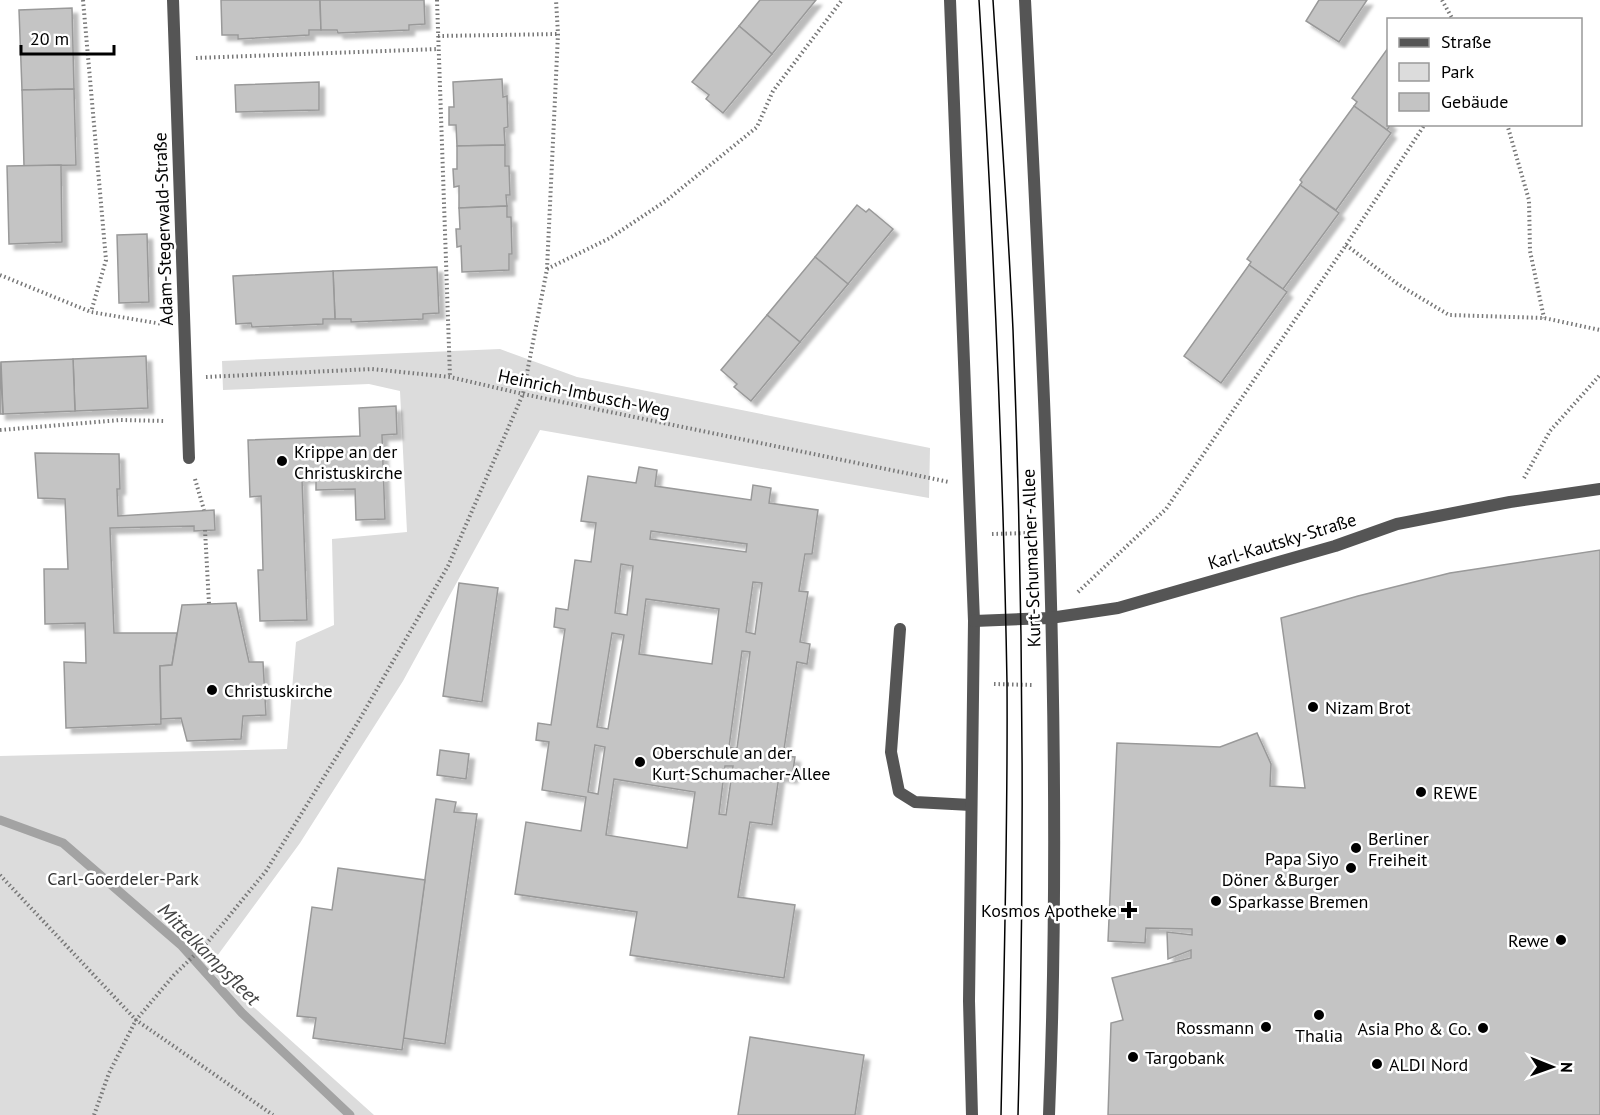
<svg xmlns="http://www.w3.org/2000/svg" width="1600" height="1115" font-family="'PT Sans',sans-serif">
<style>
.green{fill:#dcdcdc}
.lines{fill:none;stroke-linecap:round;stroke-linejoin:round}
.stream{stroke:#a3a3a3;stroke-width:9}
.building{fill:#c4c4c4;stroke:#999;stroke-width:1.5;fill-rule:evenodd;filter:url(#shadow)}
.path{stroke:#777;stroke-width:4;stroke-dasharray:1.5 3;stroke-linecap:butt}
.service{stroke:#555;stroke-width:12}
.minor{stroke:#555;stroke-width:12}
.tertiary{stroke:#555;stroke-width:12}
.tram{stroke:#000;stroke-width:1.5}
.poi-dot{fill:#000;stroke:#fff;stroke-width:2}
.labels{text-anchor:middle;dominant-baseline:central;stroke-width:5;stroke-linejoin:round;paint-order:stroke}
.street-label{font-size:18px;fill:#000;stroke:#fff}
.poi-label{font-size:18px;fill:#000;stroke:#fff;text-anchor:start}
.park-label{font-size:18px;fill:#333;stroke:#fff}
.water-label{font-size:20px;font-style:italic;fill:#444;stroke:#fff}
</style>
<defs>
<filter id="shadow"><feDropShadow dx="5.5" dy="5.5" stdDeviation="1.5" flood-color="#0004"/></filter>
</defs>
<rect width="100%" height="100%" fill="#fff"/>
<!-- green -->
<path class="green" d="M 500,349 L 577,377 L 930,448 L 929,498 L 540,430 L 403,681 L 300,843 L 209,967 L 374,1115 L 0,1115 L 0,756 L 287,749 L 296,642 L 334,625 L 332,539 L 407,532 L 400,391 L 369,384 L 223,390 L 222,361 Z"/>
<g class="lines">
<!-- stream -->
<path class="stream" d="M 0,820 L 63,843 L 181,945 L 242,1013 L 350,1115"/>
</g>
<!-- building -->
<g class="building">
<path d="M 221,0 L 320,0 L 321,30 L 309,30 L 309,35 L 238,39 L 238,35 L 222,35 Z"/>
<path d="M 320,0 L 424,0 L 425,24 L 409,25 L 409,30 L 338,33 L 337,30 L 321,30 Z"/>
<path d="M 760,0 L 816,0 L 772,54 L 739,26 Z"/>
<path d="M 1319,0 L 1367,0 L 1339,42 L 1306,21 Z"/>
<path d="M 72,8 L 74,89 L 22,90 L 19,10 Z"/>
<path d="M 739,26 L 772,54 L 723,113 L 706,99 L 709,95 L 692,82 Z"/>
<path d="M 1388,48 L 1388,124 L 1391,124 L 1387,130 L 1354,106 L 1357,102 L 1352,98 Z"/>
<path d="M 502,79 L 503,97 L 507,96 L 508,127 L 504,128 L 505,145 L 457,146 L 456,125 L 449,125 L 449,107 L 454,107 L 453,82 Z"/>
<path d="M 319,82 L 319,110 L 236,112 L 235,85 Z"/>
<path d="M 74,89 L 76,165 L 24,166 L 22,90 Z"/>
<path d="M 1354,106 L 1391,133 L 1336,210 L 1300,185 L 1302,182 L 1300,180 Z"/>
<path d="M 505,145 L 505,166 L 509,166 L 510,195 L 506,195 L 507,206 L 459,208 L 459,186 L 454,187 L 453,169 L 457,169 L 457,146 Z"/>
<path d="M 61,165 L 62,242 L 9,244 L 7,166 Z"/>
<path d="M 1300,185 L 1339,213 L 1283,289 L 1249,265 L 1251,262 L 1247,259 Z"/>
<path d="M 857,205 L 866,212 L 869,209 L 893,229 L 848,284 L 815,257 Z"/>
<path d="M 507,206 L 507,217 L 511,217 L 512,254 L 509,254 L 509,270 L 462,272 L 461,246 L 457,247 L 456,229 L 460,229 L 459,208 Z"/>
<path d="M 147,234 L 149,302 L 119,303 L 117,235 Z"/>
<path d="M 815,257 L 848,284 L 800,342 L 767,315 Z"/>
<path d="M 1249,265 L 1287,292 L 1221,383 L 1184,356 Z"/>
<path d="M 437,267 L 439,313 L 423,314 L 423,319 L 351,322 L 351,319 L 335,319 L 333,271 Z"/>
<path d="M 333,271 L 335,319 L 323,319 L 323,324 L 252,327 L 251,323 L 236,324 L 233,276 Z"/>
<path d="M 767,315 L 800,342 L 751,401 L 734,387 L 737,384 L 721,370 Z"/>
<path d="M 146,356 L 148,408 L 75,411 L 73,359 Z"/>
<path d="M 73,359 L 75,411 L 3,414 L 1,362 Z"/>
<path d="M 0,362 L 3,414 L 0,414 Z"/>
<path d="M 396,406 L 397,434 L 382,435 L 385,519 L 356,520 L 355,489 L 316,490 L 316,477 L 302,478 L 307,620 L 260,621 L 258,570 L 263,570 L 261,496 L 250,497 L 248,440 L 360,436 L 359,408 Z"/>
<path d="M 35,453 L 119,454 L 120,489 L 117,489 L 118,516 L 214,510 L 215,530 L 194,531 L 194,526 L 110,528 L 114,633 L 177,633 L 172,665 L 160,666 L 161,724 L 66,728 L 64,662 L 86,663 L 85,623 L 45,624 L 44,569 L 68,569 L 65,499 L 38,498 Z"/>
<path d="M 639,467 L 657,470 L 655,486 L 751,500 L 753,485 L 771,488 L 769,503 L 818,510 L 812,554 L 805,554 L 799,591 L 808,592 L 800,642 L 810,644 L 807,664 L 797,662 L 783,756 L 795,757 L 792,778 L 779,776 L 772,825 L 750,822 L 738,897 L 795,905 L 784,978 L 630,955 L 637,912 L 515,894 L 526,822 L 581,831 L 586,797 L 542,790 L 549,742 L 536,740 L 538,723 L 551,725 L 565,629 L 554,627 L 556,608 L 568,610 L 575,560 L 591,562 L 596,523 L 581,521 L 588,476 L 636,483 ZM 651,531 L 747,544 L 746,552 L 650,539 ZM 621,564 L 633,566 L 627,615 L 615,613 ZM 753,582 L 762,583 L 755,634 L 746,632 ZM 646,599 L 719,609 L 712,664 L 639,654 ZM 612,633 L 624,635 L 608,729 L 597,727 ZM 742,651 L 750,652 L 737,748 L 729,747 ZM 595,745 L 605,747 L 598,794 L 588,792 ZM 725,766 L 733,766 L 726,815 L 719,814 ZM 614,779 L 695,792 L 687,848 L 606,835 Z"/>
<path d="M 1600,550 L 1600,1115 L 1108,1115 L 1111,1023 L 1123,1020 L 1112,978 L 1191,958 L 1191,950 L 1168,959 L 1167,932 L 1192,935 L 1192,929 L 1146,928 L 1145,943 L 1108,941 L 1117,743 L 1220,747 L 1257,733 L 1271,764 L 1270,786 L 1305,788 L 1281,618 L 1358,596 L 1450,573 Z"/>
<path d="M 459,583 L 498,588 L 482,702 L 443,696 Z"/>
<path d="M 236,603 L 249,662 L 263,662 L 266,715 L 243,716 L 241,739 L 187,741 L 181,718 L 161,719 L 160,666 L 172,665 L 182,605 Z"/>
<path d="M 440,750 L 469,754 L 466,779 L 437,775 Z"/>
<path d="M 436,799 L 456,802 L 454,812 L 477,814 L 445,1044 L 403,1038 Z"/>
<path d="M 338,868 L 425,880 L 402,1050 L 313,1038 L 316,1018 L 297,1016 L 312,907 L 332,910 Z"/>
<path d="M 750,1037 L 864,1055 L 855,1115 L 738,1115 Z"/>
</g>
<g class="lines">
<!-- path -->
<g class="path">
<path d="M 83,0 L 106,260 L 91,312"/>
<path d="M 437,0 L 450,377"/>
<path d="M 1442,0 L 1453,20"/>
<path d="M 438,36 L 558,34"/>
<path d="M 196,58 L 438,49"/>
<path d="M 1507,124 L 1529,200 L 1530,251 L 1544,318"/>
<path d="M 1346,245 L 1399,285 L 1449,315 L 1544,318 L 1600,330"/>
<path d="M 547,269 L 610,238 L 667,200 L 757,127 L 773,91 L 842,0"/>
<path d="M 0,275 L 91,312 L 162,324"/>
<path d="M 206,377 L 372,369 L 450,377 L 523,394 L 949,482"/>
<path d="M 0,430 L 121,420 L 166,421"/>
<path d="M 1524,478 L 1550,431 L 1600,375"/>
<path d="M 195,479 L 204,510"/>
<path d="M 205,530 L 209,604"/>
<path d="M 992,534 L 1029,533"/>
<path d="M 1078,592 L 1166,509 L 1346,245 L 1425,124"/>
<path d="M 994,684 L 1032,685"/>
<path d="M 0,875 L 136,1020 L 273,1115"/>
<path d="M 94,1115 L 109,1073 L 136,1020 L 174,975 L 207,943 L 266,871 L 358,722 L 448,566 L 523,394 L 547,269 L 558,34 L 556,0"/>
</g>
<!-- service -->
<path class="service" d="M 900,629 L 891,752 L 899,792 L 915,802 L 971,805"/>
<!-- minor -->
<path class="minor" d="M 173,0 L 189,458"/>
<!-- tertiary -->
<g class="tertiary">
<path d="M 950,0 L 974,621 L 969,1001 L 972,1115"/>
<path d="M 1025,0 C 1044,371 1064,743 1049,1115"/>
<path d="M 974,621 L 1050,618 L 1118,608 L 1335,546 L 1397,524 L 1510,502 L 1600,489"/>
</g>
<!-- tram -->
<g class="tram">
<path d="M 979,0 C 993,228 1003,455 1007,683 C 1008,827 1004,971 1001,1115"/>
<path d="M 993,0 C 1000,110 1008,220 1013,330 C 1023,591 1025,854 1018,1115"/>
</g>
</g>
<!-- markers -->
<g class="poi-dot">
<circle cx="282" cy="461" r="6"/>
<circle cx="212" cy="690" r="6"/>
<circle cx="1313" cy="707" r="6"/>
<circle cx="640" cy="762" r="6"/>
<circle cx="1421" cy="792" r="6"/>
<circle cx="1356" cy="848" r="6"/>
<circle cx="1351" cy="868" r="6"/>
<circle cx="1216" cy="901" r="6"/>
<path d="M1126 901h6v6h6v6h-6v6h-6v-6h-6v-6h6z"/>
<circle cx="1561" cy="940" r="6"/>
<circle cx="1319" cy="1015" r="6"/>
<circle cx="1266" cy="1027" r="6"/>
<circle cx="1483" cy="1028" r="6"/>
<circle cx="1133" cy="1057" r="6"/>
<circle cx="1377" cy="1064" r="6"/>
</g>
<g class="labels">
<!-- street labels -->
<g class="street-label">
<text transform="translate(163 229) rotate(-92)">Adam-Stegerwald-Straße</text>
<text transform="translate(584 393) rotate(12)">Heinrich-Imbusch-Weg</text>
<text transform="translate(1282 541) rotate(-17)">Karl-Kautsky-Straße</text>
<text transform="translate(1031 558) rotate(-92)">Kurt-Schumacher-Allee</text>
</g>
<!-- poi labels -->
<g class="poi-label">
<text x="294" y="451">Krippe an der<tspan x="294" dy="21">Christuskirche</tspan></text>
<text x="224" y="690">Christuskirche</text>
<text x="1325" y="707">Nizam Brot</text>
<text x="652" y="752">Oberschule an der<tspan x="652" dy="21">Kurt-Schumacher-Allee</tspan></text>
<text x="1433" y="792">REWE</text>
<text x="1368" y="838">Berliner<tspan x="1368" dy="21">Freiheit</tspan></text>
<text x="1339" y="858" text-anchor="end">Papa Siyo<tspan x="1339" dy="21">Döner &amp;Burger</tspan></text>
<text x="1228" y="901">Sparkasse Bremen</text>
<text x="1117" y="910" text-anchor="end">Kosmos Apotheke</text>
<text x="1549" y="940" text-anchor="end">Rewe</text>
<text x="1254" y="1027" text-anchor="end">Rossmann</text>
<text x="1471" y="1028" text-anchor="end">Asia Pho &amp; Co.</text>
<text x="1319" y="1035" text-anchor="middle">Thalia</text>
<text x="1145" y="1057">Targobank</text>
<text x="1389" y="1064">ALDI Nord</text>
</g>
<!-- park labels -->
<g class="park-label">
<text x="123" y="878">Carl-Goerdeler-Park</text>
</g>
<!-- water labels -->
<g class="water-label">
<text transform="translate(209 954) rotate(45)">Mittelkampsfleet</text>
</g>
</g>
<!-- legend -->
<rect x="1387" y="18" width="195" height="108" fill="#ffffff" stroke="#999999" stroke-width="1.5"/>
<rect x="1399" y="38" width="30" height="9" fill="#555555" stroke="#999999" stroke-width="1.5"/>
<text x="1441" y="48" font-size="18" fill="#000000">Straße</text>
<rect x="1399" y="63" width="30" height="18" fill="#dcdcdc" stroke="#999999" stroke-width="1.5"/>
<text x="1441" y="78" font-size="18" fill="#000000">Park</text>
<rect x="1399" y="93" width="30" height="18" fill="#c4c4c4" stroke="#999999" stroke-width="1.5"/>
<text x="1441" y="108" font-size="18" fill="#000000">Gebäude</text>
<!-- north arrow -->
<g transform="translate(1552 1067) rotate(91)" stroke="#ffffff" stroke-width="4.5" paint-order="stroke">
<path d="M0-4.5L10 22L0 15L-10 22Z" fill="#000000"/>
<text y="-9" font-size="16" font-weight="bold" text-anchor="middle" fill="#000000">N</text>
</g>
<!-- scale -->
<path d="M21 45v9h93v-9" fill="none" stroke="#000000" stroke-width="3"/>
<text x="30" y="45" font-size="18" fill="#000000" stroke="#ffffff" stroke-width="4.5" paint-order="stroke">20 m</text>
</svg>
